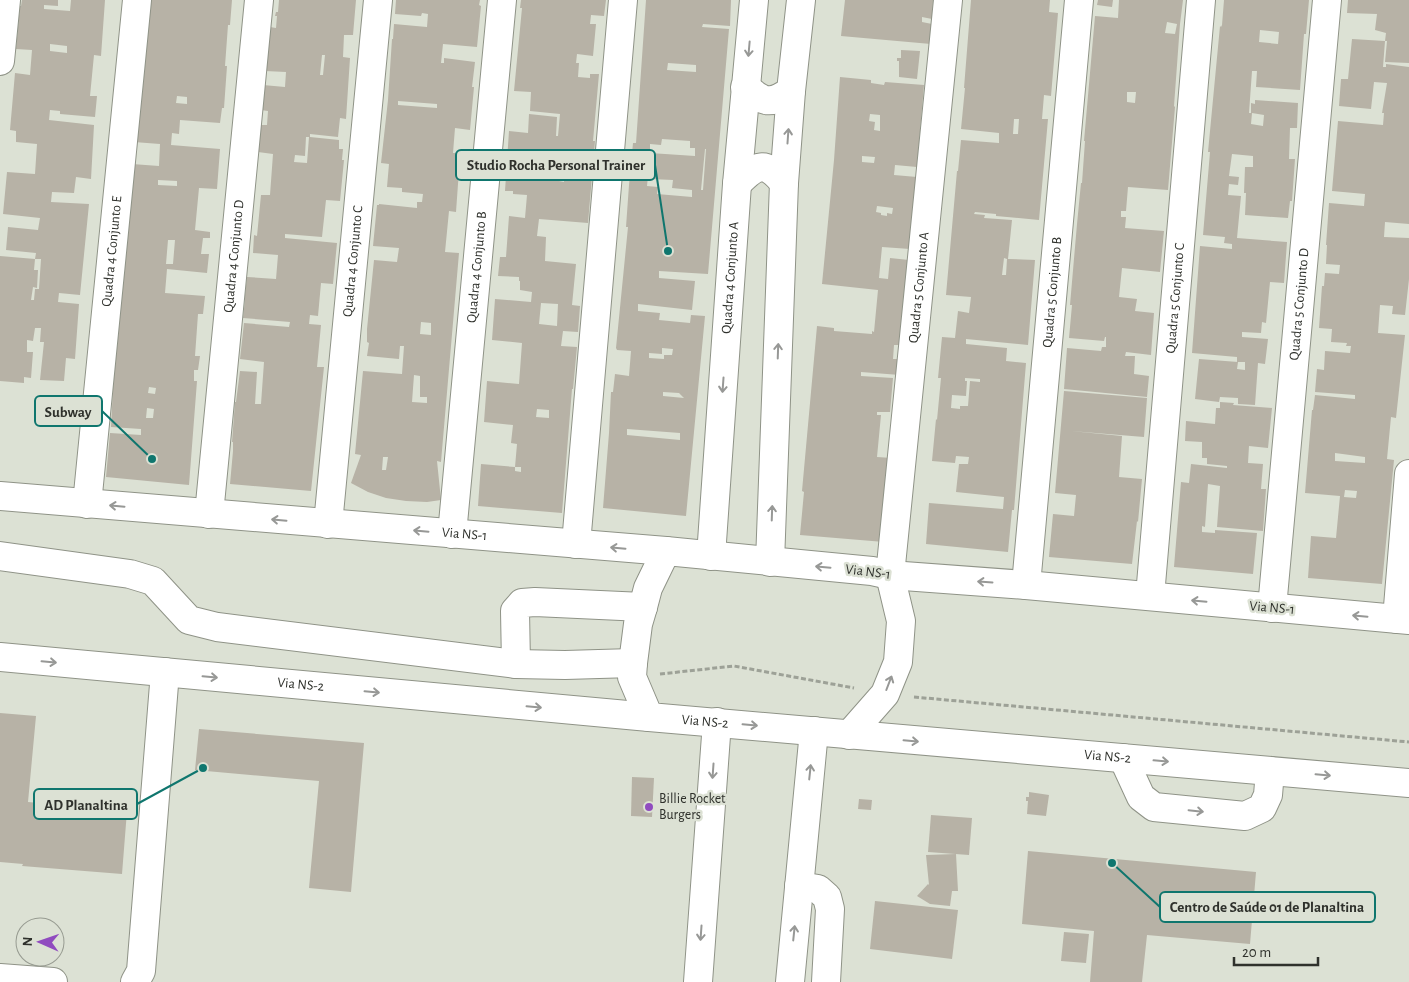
<svg xmlns="http://www.w3.org/2000/svg" width="1409" height="982" font-family="'Alegreya Sans',sans-serif">
<style>
.building{fill:#b7b2a6;fill-rule:evenodd}
.lines{fill:none;stroke-linecap:round;stroke-linejoin:round}
.minor-casing{stroke:#8f9387;stroke-width:30}
.major-casing{stroke:#8f9387;stroke-width:30}
.path{stroke:#9da197;stroke-width:3;stroke-dasharray:5 2.5;stroke-linecap:butt}
.minor{stroke:#fff;stroke-width:28}
.major{stroke:#fff;stroke-width:28}
.oneway{stroke:#979896}
.poi-dot{fill:#904bbf;stroke:#dce1d4;stroke-width:2}
.labels{text-anchor:middle;dominant-baseline:central;stroke-width:5;stroke-linejoin:round;paint-order:stroke}
.street-label{font-size:14px;fill:#2f312c;stroke:#dce1d4}
.poi-label{font-size:14px;fill:#2f312c;stroke:#dce1d4;text-anchor:start}
.leader{fill:none;stroke:#0f766e;stroke-width:2}
.callout-dot{fill:#0f766e;stroke:#dce1d4;stroke-width:2}
.callout{fill:#dce1d4;stroke:#0f766e;stroke-width:2}
.callout-label{font-size:15px;text-anchor:middle;font-weight:bold;fill:#2f312c}
</style>
<rect width="100%" height="100%" fill="#dce1d4"/>
<!-- building -->
<g class="building">
<path d="M 22,0 L 58,0 L 58,6 L 44,5 L 44,9 L 70,11 L 71,0 L 105,0 L 101,56 L 94,55 L 90,96 L 97,96 L 95,117 L 60,114 L 60,111 L 50,110 L 49,120 L 94,125 L 91,179 L 76,177 L 74,193 L 52,192 L 51,202 L 89,204 L 80,295 L 59,293 L 58,302 L 79,304 L 75,359 L 66,358 L 64,381 L 40,380 L 44,342 L 40,342 L 41,328 L 35,328 L 33,341 L 27,340 L 27,352 L 33,352 L 31,378 L 24,377 L 24,383 L 0,381 L 0,256 L 35,259 L 34,270 L 38,270 L 37,288 L 33,287 L 31,300 L 34,300 L 35,289 L 39,289 L 41,259 L 35,259 L 36,253 L 6,250 L 8,227 L 38,230 L 40,218 L 3,214 L 7,172 L 35,174 L 37,144 L 16,142 L 16,131 L 10,130 L 15,73 L 30,75 L 32,50 L 16,49 L 20,6 L 21,6 ZM 50,44 L 67,46 L 67,53 L 50,51 Z"/>
<path d="M 145,0 L 232,0 L 230,25 L 228,25 L 225,66 L 227,66 L 224,108 L 222,108 L 220,123 L 180,120 L 179,134 L 172,133 L 171,145 L 220,149 L 217,189 L 199,188 L 195,230 L 210,232 L 210,238 L 203,238 L 201,254 L 209,254 L 207,273 L 167,269 L 165,293 L 205,296 L 203,314 L 198,314 L 195,356 L 200,356 L 198,370 L 194,370 L 194,381 L 197,381 L 189,485 L 106,477 L 110,433 L 141,435 L 141,429 L 111,427 L 115,348 L 117,348 L 121,307 L 118,307 L 123,266 L 124,266 L 132,183 L 132,164 L 159,166 L 160,144 L 134,142 ZM 177,96 L 187,97 L 187,104 L 176,103 ZM 158,180 L 177,181 L 177,186 L 158,185 ZM 168,240 L 175,240 L 173,264 L 166,264 ZM 149,387 L 156,388 L 155,394 L 148,393 ZM 147,408 L 154,409 L 153,418 L 146,418 Z"/>
<path d="M 279,0 L 356,0 L 353,35 L 344,35 L 343,57 L 350,58 L 346,119 L 340,118 L 338,137 L 310,134 L 310,137 L 339,140 L 339,149 L 343,149 L 342,160 L 344,160 L 340,201 L 326,200 L 322,237 L 285,234 L 285,238 L 337,243 L 333,284 L 321,283 L 318,316 L 310,315 L 309,324 L 321,325 L 317,367 L 324,367 L 311,491 L 230,484 L 233,451 L 233,442 L 232,442 L 235,402 L 236,402 L 240,371 L 257,372 L 255,404 L 261,404 L 264,362 L 240,359 L 244,323 L 289,327 L 290,322 L 243,318 L 245,300 L 243,300 L 244,295 L 245,295 L 247,277 L 276,279 L 278,255 L 253,253 L 254,235 L 257,236 L 261,195 L 270,195 L 273,154 L 258,152 L 261,125 L 267,125 L 268,111 L 261,110 L 263,85 L 285,87 L 286,72 L 265,71 L 270,27 L 276,28 L 277,16 L 275,16 L 276,12 L 278,12 ZM 322,55 L 325,55 L 323,75 L 320,75 ZM 306,137 L 309,137 L 307,163 L 294,162 L 295,155 L 305,156 Z"/>
<path d="M 396,0 L 480,0 L 479,5 L 481,6 L 477,47 L 443,44 L 441,63 L 444,63 L 444,58 L 475,62 L 472,87 L 474,87 L 470,130 L 455,128 L 453,153 L 456,153 L 455,170 L 459,170 L 456,212 L 449,211 L 445,252 L 459,253 L 441,462 L 437,461 L 441,500 L 427,502 L 406,501 L 386,498 L 368,492 L 351,483 L 361,455 L 355,454 L 363,371 L 402,374 L 404,346 L 400,346 L 399,359 L 367,356 L 369,343 L 367,342 L 367,329 L 374,260 L 397,262 L 399,248 L 373,246 L 377,205 L 379,205 L 379,204 L 417,208 L 417,202 L 422,202 L 423,194 L 402,192 L 402,188 L 387,187 L 389,164 L 381,163 L 388,100 L 392,39 L 393,39 L 394,24 L 427,27 L 428,14 L 422,13 L 421,16 L 395,14 ZM 398,101 L 437,104 L 437,108 L 398,105 ZM 421,322 L 431,323 L 431,335 L 420,334 ZM 414,375 L 420,376 L 420,397 L 427,397 L 427,403 L 412,402 ZM 383,457 L 388,457 L 386,470 L 382,470 Z"/>
<path d="M 521,0 L 606,0 L 604,16 L 591,15 L 590,24 L 596,24 L 593,56 L 577,54 L 576,63 L 579,63 L 578,77 L 590,78 L 590,74 L 599,74 L 593,141 L 595,141 L 588,223 L 539,219 L 537,236 L 546,237 L 545,261 L 576,264 L 572,305 L 580,306 L 578,332 L 563,331 L 561,346 L 577,347 L 573,389 L 572,389 L 562,513 L 478,506 L 481,464 L 515,467 L 515,471 L 521,472 L 521,467 L 515,467 L 517,444 L 511,443 L 513,425 L 484,422 L 487,381 L 519,384 L 522,343 L 492,340 L 495,299 L 531,302 L 532,292 L 520,290 L 520,281 L 519,281 L 519,277 L 498,276 L 500,257 L 506,257 L 509,216 L 525,218 L 527,195 L 513,194 L 513,191 L 505,191 L 509,131 L 528,133 L 529,114 L 557,117 L 556,136 L 558,136 L 560,114 L 530,111 L 531,92 L 514,91 L 522,8 L 520,8 ZM 529,176 L 564,179 L 564,182 L 559,181 L 559,180 L 529,178 ZM 541,303 L 558,304 L 557,326 L 539,324 ZM 537,409 L 549,410 L 549,418 L 536,417 Z"/>
<path d="M 646,0 L 731,0 L 730,26 L 703,24 L 702,27 L 729,29 L 708,274 L 659,271 L 659,278 L 695,281 L 692,310 L 638,304 L 638,311 L 660,313 L 659,320 L 690,323 L 691,315 L 705,316 L 686,516 L 603,508 L 609,433 L 611,392 L 613,392 L 615,374 L 629,376 L 631,351 L 617,350 L 616,348 L 628,227 L 626,227 L 629,185 L 633,143 L 636,143 ZM 668,63 L 696,65 L 696,72 L 667,70 ZM 662,139 L 690,141 L 690,148 L 695,148 L 695,156 L 650,153 L 650,144 L 661,145 ZM 705,149 L 706,149 L 703,190 L 701,190 ZM 649,166 L 652,167 L 651,179 L 673,180 L 672,188 L 692,190 L 692,197 L 657,194 L 658,187 L 647,186 ZM 662,348 L 673,349 L 672,355 L 664,355 L 664,359 L 649,358 L 649,353 L 662,354 ZM 663,392 L 679,393 L 684,398 L 663,396 ZM 627,429 L 680,433 L 680,440 L 627,435 Z"/>
<path d="M 845,0 L 933,0 L 932,19 L 922,17 L 922,22 L 932,24 L 931,44 L 841,36 Z"/>
<path d="M 971,0 L 1050,0 L 1049,12 L 1058,13 L 1051,96 L 1044,95 L 1042,119 L 1048,119 L 1039,220 L 996,216 L 996,214 L 975,212 L 974,214 L 985,215 L 984,218 L 1012,220 L 1008,259 L 1035,260 L 1028,345 L 966,339 L 966,344 L 1007,348 L 1006,361 L 1026,363 L 1014,510 L 1012,510 L 1008,552 L 926,544 L 929,503 L 1003,509 L 1004,497 L 956,492 L 959,464 L 968,464 L 969,457 L 956,456 L 955,463 L 932,461 L 936,419 L 937,420 L 941,378 L 938,378 L 942,337 L 955,338 L 958,311 L 969,313 L 971,297 L 946,295 L 957,171 L 958,171 L 961,140 L 999,143 L 999,133 L 961,129 L 965,88 L 964,88 ZM 1014,119 L 1019,119 L 1018,134 L 1013,134 ZM 1004,258 L 1007,259 L 1006,275 L 1002,275 ZM 965,378 L 980,379 L 980,382 L 970,381 L 968,406 L 960,406 L 960,409 L 951,408 L 952,395 L 966,396 L 967,381 L 965,381 Z"/>
<path d="M 1098,0 L 1113,0 L 1112,7 L 1097,5 Z"/>
<path d="M 1119,0 L 1183,0 L 1180,24 L 1174,106 L 1175,107 L 1168,190 L 1128,187 L 1126,211 L 1121,211 L 1121,217 L 1126,217 L 1125,228 L 1164,231 L 1160,272 L 1122,268 L 1119,297 L 1137,299 L 1135,311 L 1154,313 L 1151,355 L 1126,352 L 1125,356 L 1135,356 L 1134,374 L 1149,376 L 1147,397 L 1064,389 L 1067,348 L 1101,351 L 1102,347 L 1106,347 L 1106,337 L 1105,337 L 1104,341 L 1069,338 L 1072,305 L 1070,305 L 1077,224 L 1081,183 L 1082,183 L 1085,141 L 1084,141 L 1095,16 L 1118,18 ZM 1167,22 L 1177,24 L 1175,34 L 1165,33 ZM 1127,92 L 1136,92 L 1135,103 L 1127,102 Z"/>
<path d="M 1224,0 L 1309,0 L 1306,34 L 1304,34 L 1300,90 L 1256,87 L 1257,71 L 1252,71 L 1249,113 L 1251,113 L 1251,103 L 1255,104 L 1255,100 L 1298,103 L 1297,128 L 1290,128 L 1289,159 L 1295,159 L 1292,201 L 1290,201 L 1288,218 L 1245,215 L 1246,193 L 1244,193 L 1245,167 L 1253,167 L 1253,156 L 1232,154 L 1229,176 L 1239,177 L 1238,185 L 1229,184 L 1228,195 L 1241,196 L 1237,238 L 1287,242 L 1284,283 L 1270,282 L 1266,323 L 1262,322 L 1261,333 L 1242,332 L 1242,337 L 1268,339 L 1265,364 L 1258,363 L 1255,405 L 1238,404 L 1238,398 L 1220,397 L 1219,402 L 1195,399 L 1199,359 L 1238,362 L 1237,369 L 1245,370 L 1245,362 L 1237,362 L 1237,357 L 1192,353 L 1200,246 L 1232,249 L 1232,244 L 1224,243 L 1225,237 L 1203,235 L 1210,152 L 1208,152 L 1220,26 L 1221,27 L 1222,25 ZM 1260,30 L 1279,32 L 1278,44 L 1259,42 ZM 1252,113 L 1264,115 L 1263,126 L 1251,124 Z"/>
<path d="M 1348,0 L 1409,0 L 1409,63 L 1385,62 L 1387,41 L 1385,41 L 1383,67 L 1386,67 L 1386,64 L 1409,67 L 1409,224 L 1385,222 L 1384,237 L 1409,238 L 1409,279 L 1405,315 L 1392,314 L 1393,306 L 1380,305 L 1378,333 L 1405,335 L 1396,418 L 1391,417 L 1387,459 L 1394,460 L 1382,584 L 1308,578 L 1311,536 L 1336,538 L 1340,496 L 1305,493 L 1312,410 L 1313,410 L 1315,395 L 1355,399 L 1355,395 L 1315,392 L 1317,369 L 1324,370 L 1325,351 L 1350,353 L 1351,346 L 1346,346 L 1347,343 L 1331,342 L 1332,329 L 1319,328 L 1322,286 L 1324,286 L 1325,273 L 1339,274 L 1340,265 L 1326,264 L 1327,245 L 1326,245 L 1329,203 L 1364,206 L 1365,194 L 1332,191 L 1338,121 L 1383,125 L 1384,113 L 1382,113 L 1387,83 L 1374,82 L 1371,109 L 1339,106 L 1341,79 L 1348,79 L 1352,39 L 1385,41 L 1386,33 L 1375,30 L 1377,14 L 1347,13 ZM 1335,453 L 1365,457 L 1365,463 L 1335,461 ZM 1345,490 L 1357,491 L 1356,498 L 1344,497 Z"/>
<path d="M 901,50 L 920,51 L 917,79 L 899,77 L 899,61 L 897,61 L 897,58 L 901,58 Z"/>
<path d="M 840,77 L 871,80 L 871,83 L 884,85 L 885,82 L 924,85 L 917,167 L 895,165 L 894,175 L 917,177 L 910,249 L 882,247 L 879,278 L 888,279 L 890,258 L 909,260 L 900,375 L 861,372 L 861,376 L 893,378 L 890,412 L 877,412 L 877,415 L 881,415 L 877,457 L 892,458 L 884,542 L 800,535 L 804,492 L 802,491 L 817,326 L 834,328 L 834,331 L 872,334 L 872,331 L 874,332 L 878,290 L 822,284 L 834,160 ZM 870,114 L 880,115 L 880,131 L 874,130 L 875,122 L 869,121 ZM 862,156 L 875,157 L 874,163 L 862,162 ZM 877,206 L 893,208 L 892,214 L 887,213 L 887,216 L 881,215 L 881,213 L 876,212 ZM 894,345 L 899,345 L 898,359 L 893,359 Z"/>
<path d="M 1064,391 L 1147,398 L 1144,437 L 1071,431 L 1122,436 L 1119,477 L 1142,479 L 1138,522 L 1137,521 L 1132,564 L 1049,557 L 1053,514 L 1074,516 L 1076,495 L 1055,493 Z"/>
<path d="M 1220,402 L 1234,403 L 1233,405 L 1272,408 L 1268,448 L 1249,446 L 1248,463 L 1263,464 L 1261,489 L 1266,489 L 1263,531 L 1217,527 L 1220,486 L 1208,484 L 1205,527 L 1202,526 L 1202,532 L 1215,533 L 1215,530 L 1257,533 L 1253,574 L 1174,567 L 1181,482 L 1189,483 L 1191,464 L 1227,468 L 1227,466 L 1207,464 L 1207,458 L 1202,458 L 1202,442 L 1185,441 L 1186,421 L 1215,424 L 1216,408 L 1220,408 Z"/>
<path d="M 0,713 L 36,716 L 28,802 L 127,811 L 122,874 L 22,866 L 23,864 L 0,862 Z"/>
<path d="M 199,729 L 364,743 L 351,892 L 309,888 L 319,781 L 195,770 Z"/>
<path d="M 632,777 L 654,778 L 652,817 L 631,816 Z"/>
<path d="M 1029,792 L 1049,795 L 1046,816 L 1027,814 L 1028,801 L 1026,801 L 1026,797 L 1029,797 Z"/>
<path d="M 859,799 L 872,800 L 871,810 L 858,809 Z"/>
<path d="M 931,815 L 972,818 L 969,855 L 928,852 Z"/>
<path d="M 1028,851 L 1256,872 L 1250,944 L 1147,935 L 1142,982 L 1090,982 L 1094,931 L 1022,924 Z"/>
<path d="M 956,854 L 958,891 L 952,891 L 950,906 L 930,904 L 917,896 L 928,884 L 929,885 L 926,855 Z"/>
<path d="M 875,901 L 958,910 L 952,959 L 870,949 Z"/>
<path d="M 1064,932 L 1089,934 L 1086,963 L 1061,961 Z"/>
</g>
<g class="lines">
<!-- minor casing -->
<g class="minor-casing">
<g id="minor">
<path d="M 0,61 L 6,0"/>
<path d="M 745,87 C 765,103 769,105 791,91"/>
<path d="M 737,184 C 757,164 765,160 784,183"/>
<path id="s1" d="M 0,496 L 666,551"/>
<path id="s2" d="M 87,504 L 137,0"/>
<path id="s3" d="M 209,514 L 259,0"/>
<path id="s4" d="M 328,524 L 378,0"/>
<path id="s5" d="M 452,534 L 502,0"/>
<path d="M 576,544 L 623,0"/>
<path d="M 0,556 L 130,574 L 153,581 L 189,620 L 217,627 L 516,664 L 565,665 L 633,663"/>
<path id="s6" d="M 711,556 L 737,184 L 754,0"/>
<path d="M 770,562 L 784,183 L 791,91 L 801,0"/>
<path id="s7" d="M 890,575 L 948,0"/>
<path id="s8" d="M 1026,585 L 1079,0"/>
<path id="s9" d="M 1150,596 L 1201,0"/>
<path id="s10" d="M 1272,608 L 1327,0"/>
<path d="M 1397,619 L 1409,474"/>
<path id="s11" d="M 0,657 L 649,717"/>
<path d="M 516,664 L 515,611 L 522,603 L 535,602 L 643,607"/>
<path d="M 1123,758 L 1141,797 L 1154,807 L 1245,816 L 1262,808 L 1268,795 L 1270,771"/>
<path d="M 799,886 L 818,889 L 827,897 L 830,909 L 826,982"/>
<path d="M 0,978 L 53,982"/>
<path d="M 135,982 L 141,971 L 165,672"/>
</g>
</g>
<!-- major casing -->
<g class="major-casing">
<g id="major">
<path id="s12" d="M 1409,620 L 1026,585 L 890,575 L 872,571 L 666,551 L 648,588 L 643,607 L 638,624 L 633,663 L 632,677 L 649,717 L 1409,783"/>
<path d="M 849,735 L 885,694 L 898,662 L 901,621 L 890,575"/>
<path d="M 698,982 L 717,722"/>
<path d="M 790,982 L 814,731"/>
</g>
</g>
<!-- path -->
<g class="path">
<path d="M 660,674 L 734,666 L 854,688"/>
<path d="M 914,697 L 1409,742"/>
</g>
<!-- minor -->
<use href="#minor" class="minor"/>
<!-- major -->
<use href="#major" class="major"/>
</g>
<!-- one-way arrows -->
<defs><path id="oneway-shaft" d="M-6 0H5M1.5-3L5.5 0L1.5 3" fill="none" stroke-width="1.6" stroke-linecap="round" stroke-linejoin="round" transform="scale(1.25)"/></defs>
<g class="oneway">
<use href="#oneway-shaft" transform="translate(749 49) rotate(95)"/>
<use href="#oneway-shaft" transform="translate(788 136) rotate(-86)"/>
<use href="#oneway-shaft" transform="translate(778 351) rotate(-88)"/>
<use href="#oneway-shaft" transform="translate(723 385) rotate(94)"/>
<use href="#oneway-shaft" transform="translate(117 506) rotate(-175)"/>
<use href="#oneway-shaft" transform="translate(772 513) rotate(-88)"/>
<use href="#oneway-shaft" transform="translate(279 520) rotate(-175)"/>
<use href="#oneway-shaft" transform="translate(421 531) rotate(-175)"/>
<use href="#oneway-shaft" transform="translate(618 548) rotate(-175)"/>
<use href="#oneway-shaft" transform="translate(823 567) rotate(-175)"/>
<use href="#oneway-shaft" transform="translate(985 582) rotate(-176)"/>
<use href="#oneway-shaft" transform="translate(1199 601) rotate(-175)"/>
<use href="#oneway-shaft" transform="translate(1360 616) rotate(-175)"/>
<use href="#oneway-shaft" transform="translate(49 662) rotate(5)"/>
<use href="#oneway-shaft" transform="translate(210 677) rotate(5)"/>
<use href="#oneway-shaft" transform="translate(889 683) rotate(-69)"/>
<use href="#oneway-shaft" transform="translate(372 692) rotate(5)"/>
<use href="#oneway-shaft" transform="translate(534 707) rotate(5)"/>
<use href="#oneway-shaft" transform="translate(750 725) rotate(5)"/>
<use href="#oneway-shaft" transform="translate(911 741) rotate(5)"/>
<use href="#oneway-shaft" transform="translate(1161 761) rotate(5)"/>
<use href="#oneway-shaft" transform="translate(713 771) rotate(94)"/>
<use href="#oneway-shaft" transform="translate(810 772) rotate(-84)"/>
<use href="#oneway-shaft" transform="translate(1323 775) rotate(5)"/>
<use href="#oneway-shaft" transform="translate(1196 811) rotate(6)"/>
<use href="#oneway-shaft" transform="translate(701 933) rotate(94)"/>
<use href="#oneway-shaft" transform="translate(794 933) rotate(-84)"/>
</g>
<!-- markers -->
<circle class="poi-dot" cx="649" cy="807" r="5"/>
<g class="labels">
<!-- street labels -->
<g class="street-label">
<text stroke="none"><textPath href="#s2" startOffset="254">Quadra 4 Conjunto E</textPath></text>
<text stroke="none"><textPath href="#s3" startOffset="259">Quadra 4 Conjunto D</textPath></text>
<text stroke="none"><textPath href="#s4" startOffset="264">Quadra 4 Conjunto C</textPath></text>
<text stroke="none"><textPath href="#s5" startOffset="268">Quadra 4 Conjunto B</textPath></text>
<text stroke="none"><textPath href="#s6" startOffset="279">Quadra 4 Conjunto A</textPath></text>
<text stroke="none"><textPath href="#s7" startOffset="289">Quadra 5 Conjunto A</textPath></text>
<text stroke="none"><textPath href="#s8" startOffset="294">Quadra 5 Conjunto B</textPath></text>
<text stroke="none"><textPath href="#s9" startOffset="299">Quadra 5 Conjunto C</textPath></text>
<text stroke="none"><textPath href="#s10" startOffset="305">Quadra 5 Conjunto D</textPath></text>
<text stroke="none"><textPath href="#s1" startOffset="466">Via NS-1</textPath></text>
<text transform="translate(868 572) rotate(7)">Via NS-1</text>
<text transform="translate(1272 608) rotate(5)">Via NS-1</text>
<text stroke="none"><textPath href="#s11" startOffset="302">Via NS-2</textPath></text>
<text stroke="none"><textPath href="#s12" startOffset="978">Via NS-2</textPath></text>
<text stroke="none"><textPath href="#s12" startOffset="1382">Via NS-2</textPath></text>
</g>
<!-- poi labels -->
<g class="poi-label">
<text x="659" y="799">Billie Rocket<tspan x="659" dy="16">Burgers</tspan></text>
</g>
</g>
<!-- callouts -->
<path class="leader" d="M668 251L655 165M152 459L102 411M203 768L137 804M1112 863L1160 907"/>
<g class="callout-dot">
<circle cx="668" cy="251" r="5"/>
<circle cx="152" cy="459" r="5"/>
<circle cx="203" cy="768" r="5"/>
<circle cx="1112" cy="863" r="5"/>
</g>
<g class="callout">
<rect x="456" y="150" width="199" height="30" rx="5"/>
<rect x="35" y="396" width="67" height="30" rx="5"/>
<rect x="34" y="789" width="103" height="30" rx="5"/>
<rect x="1160" y="892" width="215" height="30" rx="5"/>
</g>
<g class="callout-label">
<text x="556" y="170">Studio Rocha Personal Trainer</text>
<text x="68" y="417">Subway</text>
<text x="86" y="810">AD Planaltina</text>
<text x="1267" y="912">Centro de Saúde 01 de Planaltina</text>
</g>
<!-- north arrow -->
<g transform="translate(40 942) rotate(272)"><circle r="24" fill="#dce1d4" stroke="#979b91"/>
<path d="M0-4L9 19L0 12L-9 19Z" fill="#904bbf"/>
<text y="-8" font-size="14" font-weight="bold" text-anchor="middle" fill="#2f312c">N</text>
</g>
<!-- scale -->
<path d="M1234 957v8h84v-8" fill="none" stroke="#2f312c" stroke-width="2.5"/>
<text x="1242" y="957" font-size="15" fill="#2f312c" stroke="#dce1d4" stroke-width="4" paint-order="stroke">20 m</text>
</svg>
